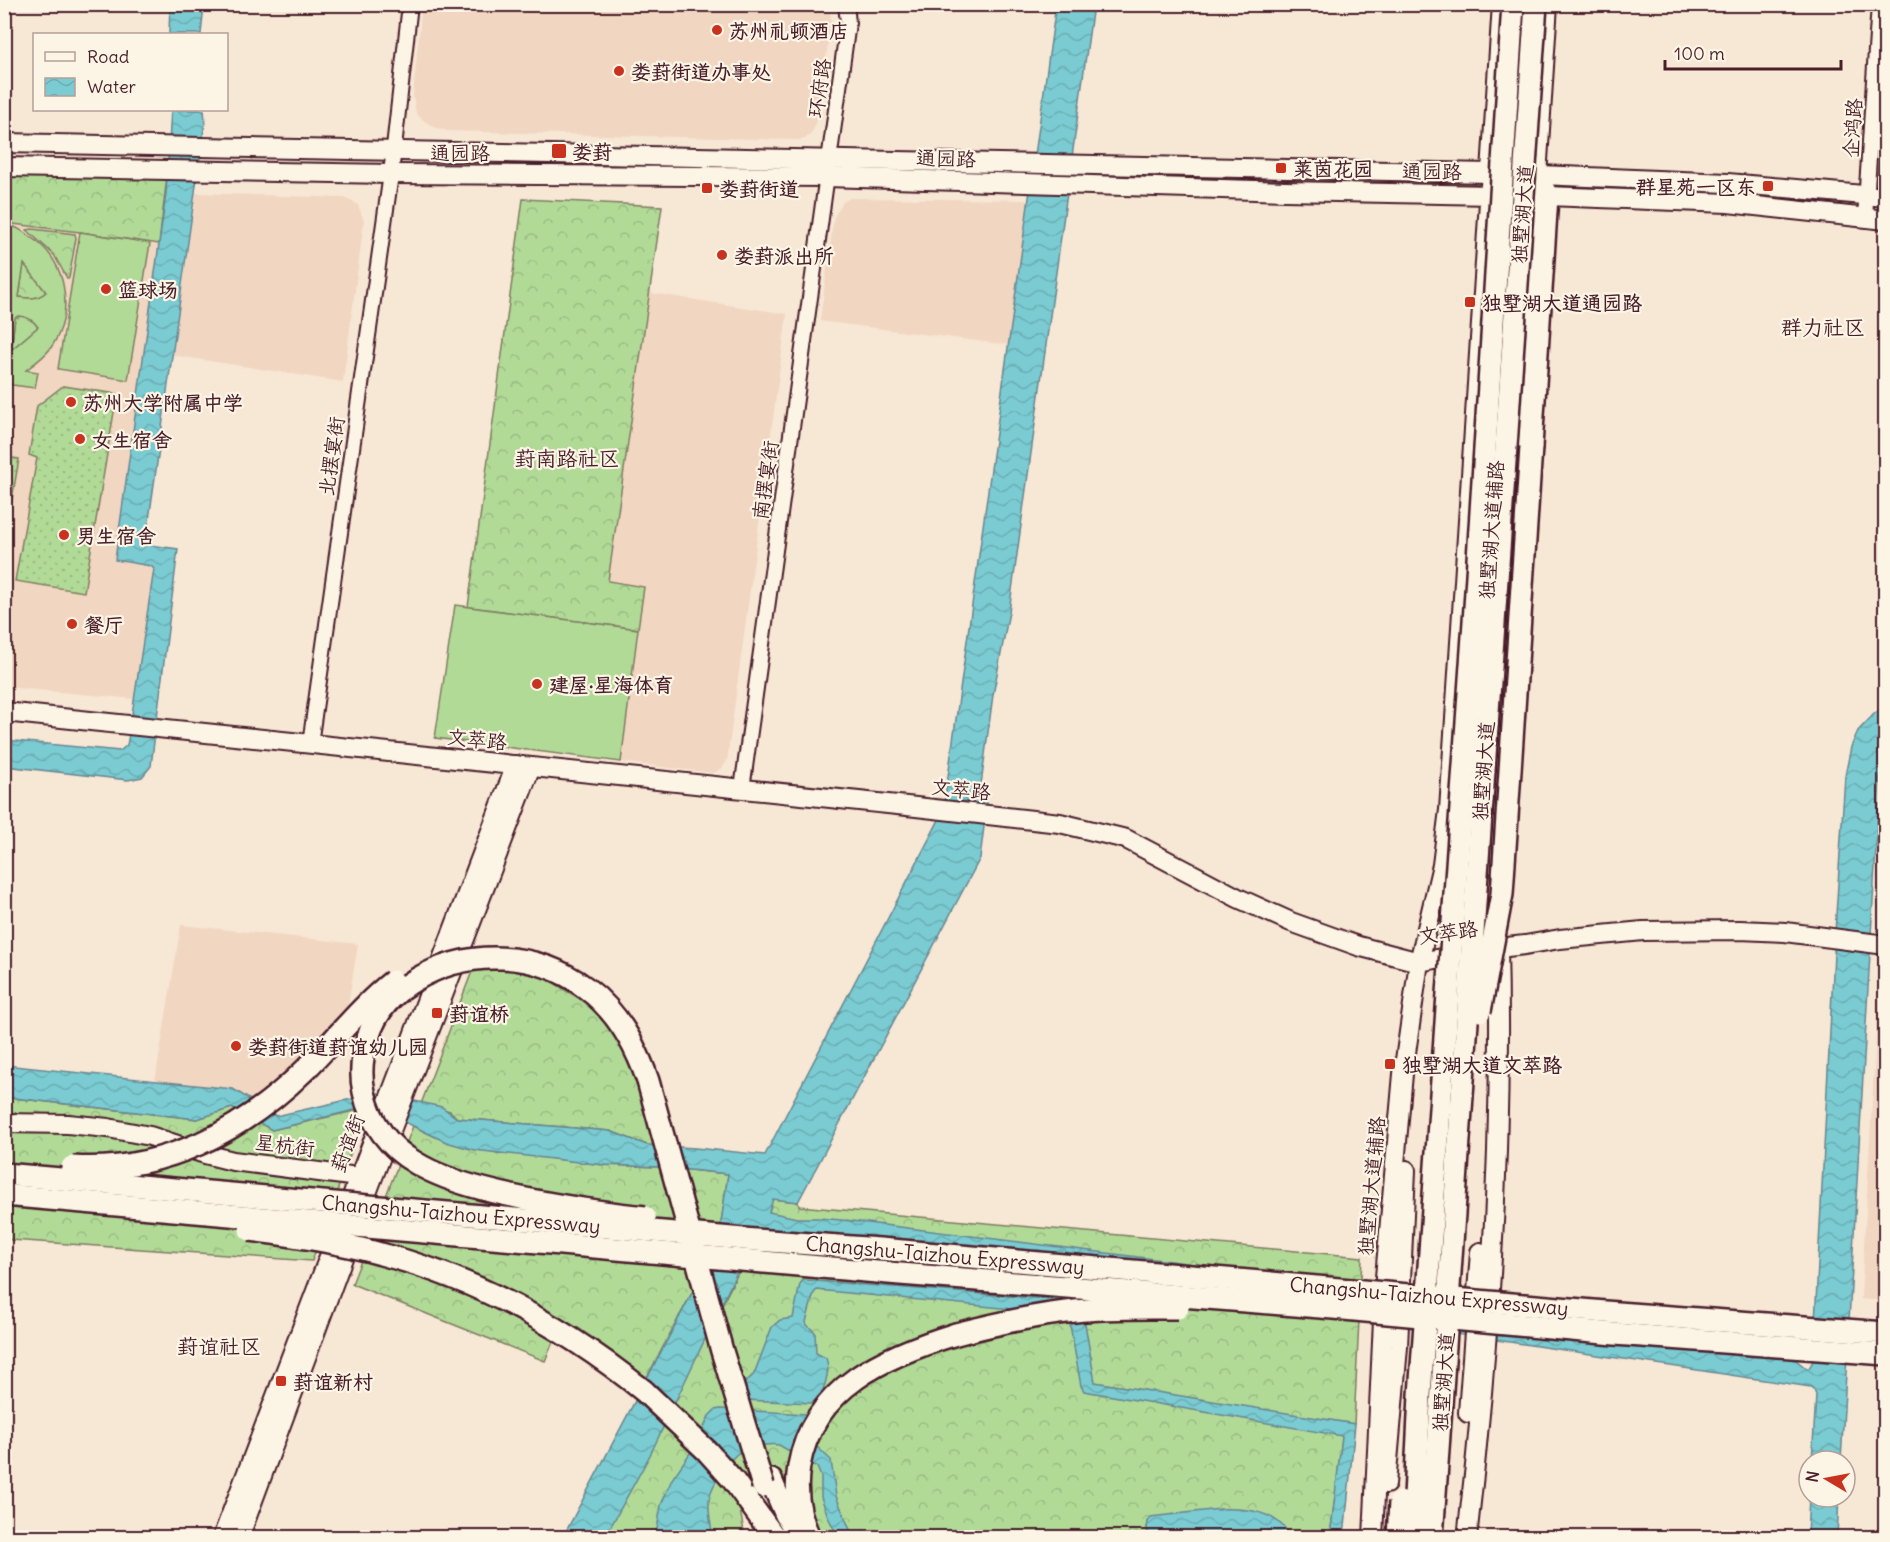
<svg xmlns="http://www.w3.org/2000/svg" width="1890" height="1542" font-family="Delius,'LXGW WenKai TC',sans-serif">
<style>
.built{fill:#f1d6c1}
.grass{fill:url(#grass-dots);stroke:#7e7c61;stroke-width:1.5}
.forest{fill:url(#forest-crowns);stroke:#7e7c61;stroke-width:1.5}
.pitch{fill:#b1da97;stroke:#7e7c61;stroke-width:1.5;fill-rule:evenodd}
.water{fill:url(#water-waves);stroke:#67868f;stroke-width:1.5}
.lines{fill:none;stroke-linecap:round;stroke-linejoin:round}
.minor-casing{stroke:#4a1f2b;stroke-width:18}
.major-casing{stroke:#4a1f2b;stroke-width:22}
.highway-casing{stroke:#4a1f2b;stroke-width:26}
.minor{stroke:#fcf5e5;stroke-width:14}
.major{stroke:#fcf5e5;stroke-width:18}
.highway{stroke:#fcf5e5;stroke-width:21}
.highway-bridge-casing{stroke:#4a1f2b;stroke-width:26;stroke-linecap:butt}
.highway-bridge{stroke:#fcf5e5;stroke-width:21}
.poi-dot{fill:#c8321e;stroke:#fcf5e5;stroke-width:2}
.labels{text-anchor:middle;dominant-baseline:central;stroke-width:4.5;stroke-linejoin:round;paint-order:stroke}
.poi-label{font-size:20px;font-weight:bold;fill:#4a1f2b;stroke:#fcf5e5;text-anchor:start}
.street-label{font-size:20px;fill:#4a1f2b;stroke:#fcf5e5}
.neighbourhood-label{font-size:21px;fill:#4a1f2b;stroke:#fcf5e5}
</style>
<defs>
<pattern id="grass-dots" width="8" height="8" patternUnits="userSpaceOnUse" patternTransform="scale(1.5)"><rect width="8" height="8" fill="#b1da97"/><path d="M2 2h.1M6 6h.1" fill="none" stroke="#9abb82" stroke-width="1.8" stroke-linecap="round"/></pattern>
<pattern id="forest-crowns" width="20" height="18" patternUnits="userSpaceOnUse" patternTransform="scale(1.5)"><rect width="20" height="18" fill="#b1da97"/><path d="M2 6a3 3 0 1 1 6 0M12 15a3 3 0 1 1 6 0" fill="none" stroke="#9abb82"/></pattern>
<pattern id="water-waves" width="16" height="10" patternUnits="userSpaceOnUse" patternTransform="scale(1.5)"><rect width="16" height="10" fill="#7acbd2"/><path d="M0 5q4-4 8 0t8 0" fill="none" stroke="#6baeb4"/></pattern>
</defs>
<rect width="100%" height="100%" fill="#f7e7d5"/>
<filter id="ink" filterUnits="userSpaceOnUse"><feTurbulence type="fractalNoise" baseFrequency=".0167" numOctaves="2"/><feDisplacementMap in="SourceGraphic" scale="12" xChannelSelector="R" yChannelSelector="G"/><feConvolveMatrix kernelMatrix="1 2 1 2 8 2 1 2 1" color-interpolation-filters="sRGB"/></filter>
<g filter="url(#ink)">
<!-- built -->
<g class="built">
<path d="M 422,5 L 830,5 L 831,26 L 815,126 L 811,134 L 805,139 L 798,140 L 447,131 L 434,127 L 423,120 L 416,113 L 413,95 Z"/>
<path d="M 196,193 L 343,198 L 351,200 L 358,205 L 364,221 L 343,382 L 172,355 Z"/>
<path d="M 850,198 L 1028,200 L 1009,345 L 820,321 L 834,217 L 843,202 Z"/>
<path d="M 5,223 L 80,232 L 159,244 L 115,560 L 151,566 L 154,569 L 136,699 L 5,687 Z"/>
<path d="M 650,293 L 787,314 L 727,761 L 722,768 L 714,773 L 621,762 L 644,587 L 608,582 Z"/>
<path d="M 181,925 L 358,944 L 347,1010 L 255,1104 L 233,1089 L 155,1082 Z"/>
<path d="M 1880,964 L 1886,966 L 1885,1301 L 1861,1299 Z"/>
</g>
<!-- grass -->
<g class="grass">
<path d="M 63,386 L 117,394 L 84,592 L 15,581 L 37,458 L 29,455 L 37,406 Z"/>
<path d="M 5,457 L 19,459 L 5,540 L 4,457 Z"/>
</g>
<!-- forest -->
<g class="forest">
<path d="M 5,172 L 167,176 L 159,244 L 80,232 L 5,223 Z"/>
<path d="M 523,199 L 662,206 L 608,581 L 644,587 L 638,629 L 468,607 Z"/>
<path d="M 32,229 L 75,234 L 76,238 L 69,278 L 67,278 L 54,255 L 27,230 Z"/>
<path d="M 24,263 L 46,292 C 39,299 29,299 19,297 Z"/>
<path d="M 23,316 L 33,321 L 38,327 L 11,350 L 15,317 Z"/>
<path d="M 488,966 L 533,972 L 548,979 L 580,999 L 605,1020 L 623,1049 L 638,1082 L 656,1146 L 647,1145 L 610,1131 L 457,1118 L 450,1111 L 421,1104 L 473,969 Z"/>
<path d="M 4,1097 L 197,1119 L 232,1108 L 272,1130 L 367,1108 L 312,1261 L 11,1240 L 5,1238 Z"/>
<path d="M 413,1126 L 434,1136 L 497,1153 L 518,1154 L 604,1165 L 660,1167 L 728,1174 L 718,1244 L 647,1377 L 556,1335 L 545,1361 L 352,1284 Z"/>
<path d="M 772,1199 L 798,1202 L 799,1206 L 1362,1257 L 1354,1424 L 1344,1423 L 1330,1537 L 815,1537 L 812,1533 L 807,1485 L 781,1478 L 738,1499 L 745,1537 L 603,1538 L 760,1230 Z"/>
</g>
<!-- pitch -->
<g class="pitch">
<path d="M 5,224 C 18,226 29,236 40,244 C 69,270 73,317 50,349 C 44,357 34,364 26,370 L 38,372 L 35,388 L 5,384 L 5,355 L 9,355 L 12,336 L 5,335 ZM 24,264 L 46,292 C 39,299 29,299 19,297 ZM 18,316 C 27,316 33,320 38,327 L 11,350 L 15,318 Z"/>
<path d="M 80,232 L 150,243 L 128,380 L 58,369 Z"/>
<path d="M 455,605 L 638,629 L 621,762 L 435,738 Z"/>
</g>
<!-- water -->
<g class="water">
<path d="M 170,4 L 204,5 L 201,34 L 169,34 Z"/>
<path d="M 1056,5 L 1093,5 L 1009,612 L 993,695 L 980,792 L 987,803 L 980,858 L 798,1202 L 773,1199 L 769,1212 L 797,1218 L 819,1218 L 852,1221 L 1242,1270 L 1787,1353 L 1806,1368 L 1809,1368 L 1813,1361 L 1836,915 L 1845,776 L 1851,747 L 1858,731 L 1874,714 L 1885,706 L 1885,754 L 1880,778 L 1841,1461 L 1812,1461 L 1816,1395 L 1814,1390 L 1811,1387 L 761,1230 L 736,1274 L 650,1455 L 605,1537 L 563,1537 L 718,1244 L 728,1174 L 660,1167 L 604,1165 L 474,1150 L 446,1142 L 409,1124 L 367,1107 L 272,1130 L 232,1108 L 197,1119 L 5,1097 L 5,1065 L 233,1089 L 276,1116 L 378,1093 L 442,1107 L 457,1118 L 610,1131 L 647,1145 L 695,1148 L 765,1155 L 943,812 Z"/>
<path d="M 171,110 L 204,110 L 205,121 L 146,541 L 149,545 L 178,549 L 151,766 L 142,777 L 128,780 L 5,766 L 5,740 L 120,751 L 127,745 L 128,740 L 154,569 L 151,566 L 115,560 L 166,194 Z"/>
<path d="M 803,1280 L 1073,1301 L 1082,1306 L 1095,1382 L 1355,1424 L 1344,1537 L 1330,1537 L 1342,1436 L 1084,1391 L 1081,1386 L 1070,1325 L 1059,1316 L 1052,1313 L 817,1290 L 814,1293 L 806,1322 L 807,1325 L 815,1332 L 816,1353 L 826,1358 C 831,1370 824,1397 812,1403 L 743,1400 L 739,1389 L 754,1374 L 772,1327 L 780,1320 L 793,1318 L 800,1284 Z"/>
<path d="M 720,1409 L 807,1414 L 811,1416 L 814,1444 L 831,1460 L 836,1496 L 853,1537 L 838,1537 L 829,1519 L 821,1497 L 821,1477 L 817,1467 L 779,1445 C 770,1443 745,1447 738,1453 C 727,1463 711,1485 709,1500 C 708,1513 711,1525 713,1537 L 651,1538 L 657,1529 L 661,1505 L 672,1479 L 697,1443 L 709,1416 L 715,1410 Z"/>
<path d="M 1809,1497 L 1839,1497 L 1837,1537 L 1807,1537 Z"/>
<path d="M 1220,1509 C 1247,1508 1277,1511 1291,1537 L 1277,1537 L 1267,1530 L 1271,1537 L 1148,1537 C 1149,1529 1143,1524 1150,1517 Z"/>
</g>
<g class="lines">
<!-- minor casing -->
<g class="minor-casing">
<g id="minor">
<path d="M 1865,218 L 1879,4"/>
<path d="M 310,744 L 391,174 L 410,4"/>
<path d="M 742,789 L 848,23 L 846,4"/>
</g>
</g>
<!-- major casing -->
<g class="major-casing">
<g id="major">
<path d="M 4,143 L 1491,173 L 1728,183 L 1886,197"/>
<path d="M 4,167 L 391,174 L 826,177 L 1285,191 L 1547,196 L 1728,203 L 1886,220"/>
<path d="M 4,712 L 907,806 L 1060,823 L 1126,839 L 1238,898 L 1291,922 L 1358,946 L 1419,962 L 1498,948 L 1525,945 L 1560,939 L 1643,931 L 1740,930 L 1785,932 L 1886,945"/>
<path d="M 1495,865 L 1496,819 L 1548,4"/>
<path d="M 4,1123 L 68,1124 L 108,1128 L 150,1136 L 205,1154 L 233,1161 L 358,1177 L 366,1182"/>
<path d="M 1468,1413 L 1480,1252"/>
<path d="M 1386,1484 L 1398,1347 L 1406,1170"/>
<path d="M 222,1538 L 516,765"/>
<path d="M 239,1538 L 370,1185 L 531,767"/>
<path d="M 1373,1538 L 1385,1277 L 1403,1074 L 1419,962 L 1442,865 L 1449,810 L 1502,4"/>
<path d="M 1467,1538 C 1490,1342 1503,1144 1498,947"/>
</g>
</g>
<!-- highway casing -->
<g class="highway-casing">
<g id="highway">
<path d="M 1531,447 L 1547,196 L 1536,174"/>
<path d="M 644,1391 L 707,1451 L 733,1480 L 775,1538"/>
<path d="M 771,1480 L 786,1515 L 799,1537"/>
<path d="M 810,1538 C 798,1515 795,1491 799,1466 C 813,1386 887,1355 956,1334"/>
</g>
</g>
<!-- minor -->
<use href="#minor" class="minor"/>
<!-- major -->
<use href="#major" class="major"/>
<!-- highway -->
<use href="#highway" class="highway"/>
<!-- highway-bridge casing -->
<g class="highway-bridge-casing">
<g id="highway-bridge">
<path d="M 1480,1011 L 1502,894 L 1531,447"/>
<path d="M 72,1167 C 163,1173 242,1132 306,1069 C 335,1040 360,1007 393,981"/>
<path d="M 4,1174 L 755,1240 L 880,1249 L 1617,1313 L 1886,1333"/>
<path d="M 4,1195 L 900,1274 L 1333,1308 L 1615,1334 L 1886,1354"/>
<path d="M 645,1217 C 591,1211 536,1203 483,1189 C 460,1183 437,1176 416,1163 C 389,1148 370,1122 364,1092 C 360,1074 362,1055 368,1038 C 375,1013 393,993 415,980 C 468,948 537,951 586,988 C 617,1011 636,1046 648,1081 L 722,1351 L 763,1486"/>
<path d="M 250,1230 C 294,1236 339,1242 381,1254 C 477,1279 567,1329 644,1391"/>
<path d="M 956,1334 C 995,1324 1034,1315 1075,1311 C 1109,1307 1143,1308 1178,1308"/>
<path d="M 1398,1538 L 1400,1502"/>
<path d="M 1413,1538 L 1420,1395 L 1475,607 L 1513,4"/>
<path d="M 1432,1538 L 1536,4"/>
</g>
</g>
<!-- highway-bridge -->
<use href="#highway-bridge" class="highway-bridge"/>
</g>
</g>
<!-- markers -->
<g class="poi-dot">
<circle cx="717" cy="30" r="6"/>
<circle cx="619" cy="71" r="6"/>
<rect x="551" y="143" width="16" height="16" rx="3"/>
<rect x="1275" y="162" width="12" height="12" rx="3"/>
<rect x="1762" y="180" width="12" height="12" rx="3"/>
<rect x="701" y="182" width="12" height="12" rx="3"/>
<circle cx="722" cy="255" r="6"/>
<circle cx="106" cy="289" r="6"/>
<rect x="1464" y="296" width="12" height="12" rx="3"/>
<circle cx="71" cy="402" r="6"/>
<circle cx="80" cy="439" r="6"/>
<circle cx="64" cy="535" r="6"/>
<circle cx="72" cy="624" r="6"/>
<circle cx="537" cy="684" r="6"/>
<rect x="431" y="1007" width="12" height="12" rx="3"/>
<circle cx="236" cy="1046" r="6"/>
<rect x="1384" y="1058" width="12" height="12" rx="3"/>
<rect x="275" y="1375" width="12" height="12" rx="3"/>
</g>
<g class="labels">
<!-- poi labels -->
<g class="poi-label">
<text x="729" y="30">苏州礼顿酒店</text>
<text x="631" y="71">娄葑街道办事处</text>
<text x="572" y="151">娄葑</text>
<text x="1293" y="168">莱茵花园</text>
<text x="1756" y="186" text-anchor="end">群星苑一区东</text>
<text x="719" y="188">娄葑街道</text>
<text x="734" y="255">娄葑派出所</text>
<text x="118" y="289">篮球场</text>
<text x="1482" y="302">独墅湖大道通园路</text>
<text x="83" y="402">苏州大学附属中学</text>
<text x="92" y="439">女生宿舍</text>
<text x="76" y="535">男生宿舍</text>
<text x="84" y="624">餐厅</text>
<text x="549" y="684">建屋·星海体育</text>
<text x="449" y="1013">葑谊桥</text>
<text x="248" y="1046">娄葑街道葑谊幼儿园</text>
<text x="1402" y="1064">独墅湖大道文萃路</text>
<text x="293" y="1381">葑谊新村</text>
</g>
<!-- street labels -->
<g class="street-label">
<text transform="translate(819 88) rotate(-82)">环府路</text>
<text transform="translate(1852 128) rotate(-86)">企鸿路</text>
<text x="460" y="152">通园路</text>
<text transform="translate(946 158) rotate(2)">通园路</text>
<text transform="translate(1432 171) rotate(1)">通园路</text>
<text transform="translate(1522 214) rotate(-86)">独墅湖大道</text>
<text transform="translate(331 456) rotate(-82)">北摆宴街</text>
<text transform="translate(765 480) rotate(-82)">南摆宴街</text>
<text transform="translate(1491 530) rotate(-86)">独墅湖大道辅路</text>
<text transform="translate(477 739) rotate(6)">文萃路</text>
<text transform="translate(1483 771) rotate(-86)">独墅湖大道</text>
<text transform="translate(961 789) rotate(6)">文萃路</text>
<text transform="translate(1448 932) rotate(-8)">文萃路</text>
<text transform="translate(347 1143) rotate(-69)">葑谊街</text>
<text transform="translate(285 1145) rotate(7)">星杭街</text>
<text transform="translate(1371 1186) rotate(-85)">独墅湖大道辅路</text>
<text transform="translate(461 1214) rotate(5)">Changshu-Taizhou Expressway</text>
<text transform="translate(945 1255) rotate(5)">Changshu-Taizhou Expressway</text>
<text transform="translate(1429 1296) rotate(5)">Changshu-Taizhou Expressway</text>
<text transform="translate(1443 1382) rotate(-86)">独墅湖大道</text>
</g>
<!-- neighbourhood labels -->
<g class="neighbourhood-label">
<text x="1823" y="327">群力社区</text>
<text x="567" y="458">葑南路社区</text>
<text x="219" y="1346">葑谊社区</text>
</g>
</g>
<!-- margin -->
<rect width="1890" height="1542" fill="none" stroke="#fcf5e5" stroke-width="24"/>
<rect x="12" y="12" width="1866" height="1518" fill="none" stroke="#4a1f2b" stroke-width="2" filter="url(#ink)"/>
<!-- legend -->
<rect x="33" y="33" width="195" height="78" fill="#fcf5e5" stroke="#b59f9b" stroke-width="1.5"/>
<rect x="45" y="52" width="30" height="9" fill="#fcf5e5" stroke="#b59f9b" stroke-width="1.5"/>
<text x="87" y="63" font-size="18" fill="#4a1f2b">Road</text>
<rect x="45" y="78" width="30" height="18" fill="url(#water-waves)" stroke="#b59f9b" stroke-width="1.5"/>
<text x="87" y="93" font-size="18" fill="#4a1f2b">Water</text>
<!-- north arrow -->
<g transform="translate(1827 1479) rotate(280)"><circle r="28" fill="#fcf5e5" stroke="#b59f9b" stroke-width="1.5"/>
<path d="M0-4.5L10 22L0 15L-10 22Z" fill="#c8321e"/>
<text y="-9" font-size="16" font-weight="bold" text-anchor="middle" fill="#4a1f2b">N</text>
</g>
<!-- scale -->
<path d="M1665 60v9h176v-9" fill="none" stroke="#4a1f2b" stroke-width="3"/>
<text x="1674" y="60" font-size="18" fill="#4a1f2b" stroke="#fcf5e5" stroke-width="4.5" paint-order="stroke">100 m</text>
</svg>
